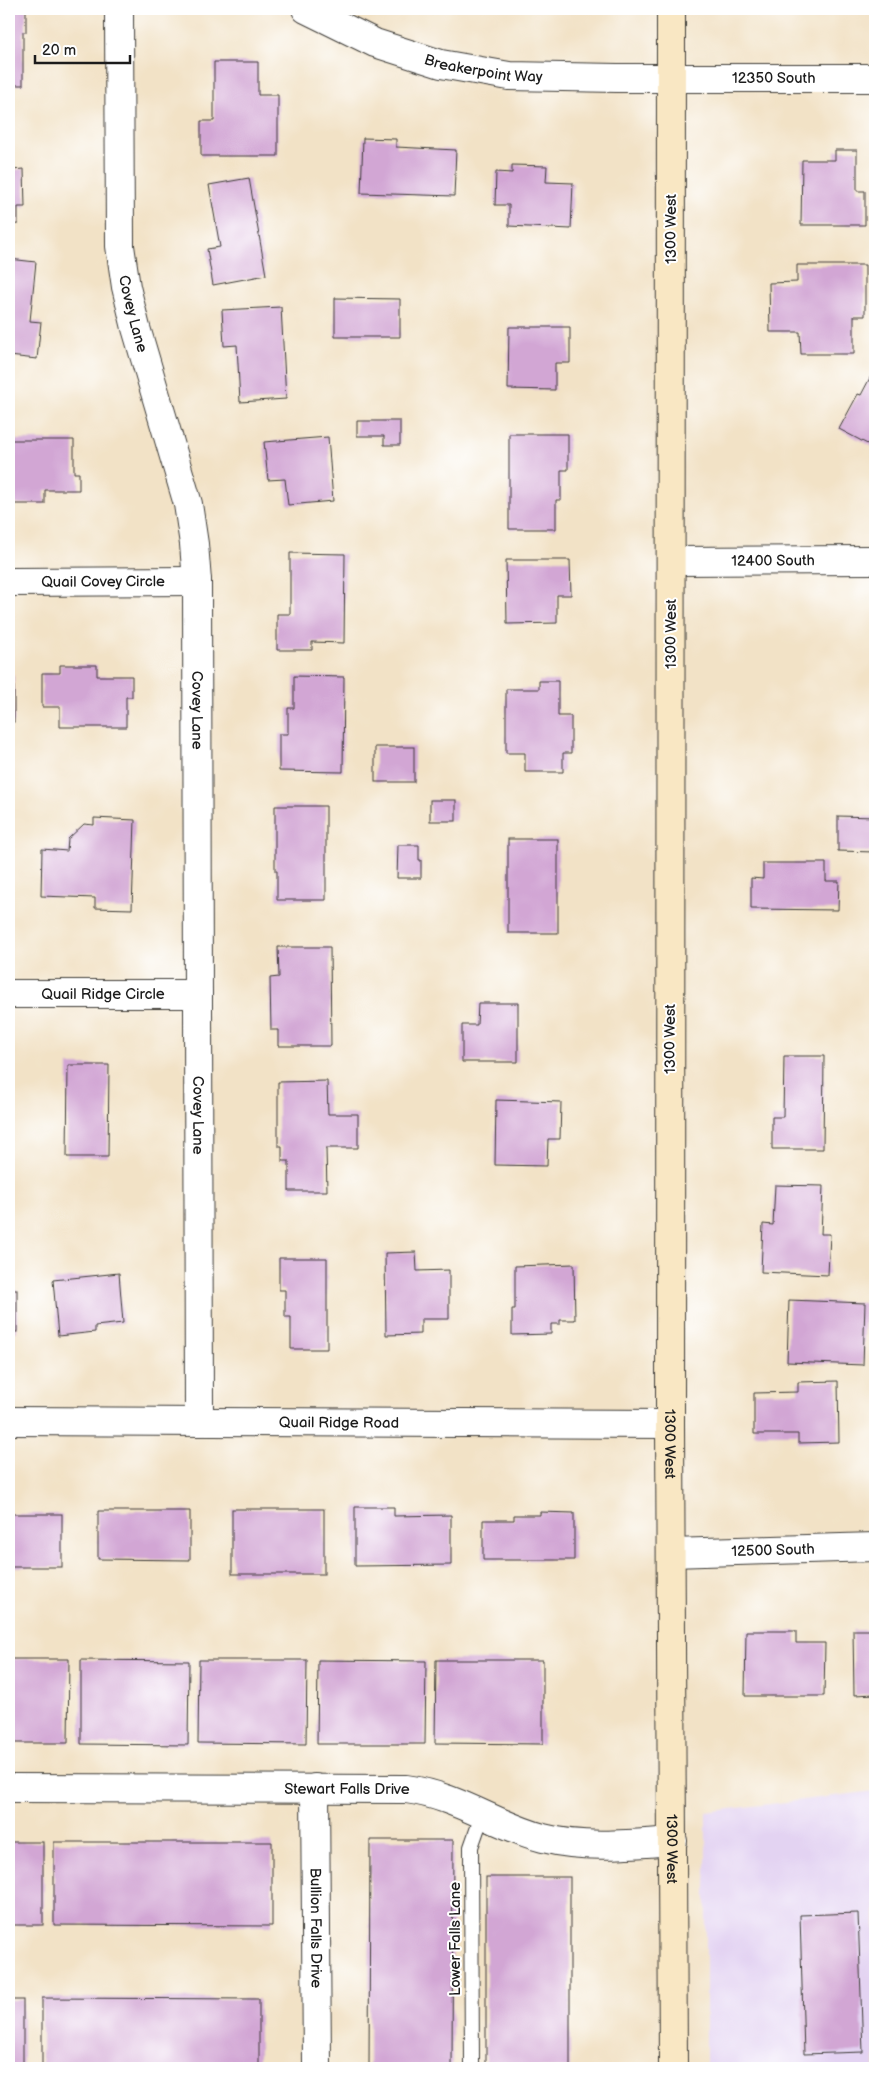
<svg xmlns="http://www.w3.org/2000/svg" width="884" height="2077" font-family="'Balsamiq Sans',sans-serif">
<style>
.built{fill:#e3d3f2}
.building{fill:#d2a6d4}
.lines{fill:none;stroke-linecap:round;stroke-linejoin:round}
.lane-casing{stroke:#3c3a36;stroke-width:16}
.street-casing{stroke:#3c3a36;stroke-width:30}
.secondary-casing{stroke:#3c3a36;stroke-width:30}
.lane{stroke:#fff;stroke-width:14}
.street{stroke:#fff;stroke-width:28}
.secondary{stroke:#f9e7c3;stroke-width:28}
.labels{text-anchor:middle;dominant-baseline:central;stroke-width:4;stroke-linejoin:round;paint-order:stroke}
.street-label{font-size:15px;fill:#1c1c1c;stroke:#fff}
</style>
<rect width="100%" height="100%" fill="#fff"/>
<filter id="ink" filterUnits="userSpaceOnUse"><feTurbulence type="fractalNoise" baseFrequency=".02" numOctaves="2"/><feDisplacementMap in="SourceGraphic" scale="10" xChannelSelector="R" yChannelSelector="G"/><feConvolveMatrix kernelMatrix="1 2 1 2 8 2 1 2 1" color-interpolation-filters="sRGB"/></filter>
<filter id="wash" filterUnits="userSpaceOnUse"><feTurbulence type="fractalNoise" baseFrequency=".0096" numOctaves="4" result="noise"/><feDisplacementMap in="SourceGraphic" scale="20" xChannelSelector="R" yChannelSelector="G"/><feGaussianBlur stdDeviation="1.12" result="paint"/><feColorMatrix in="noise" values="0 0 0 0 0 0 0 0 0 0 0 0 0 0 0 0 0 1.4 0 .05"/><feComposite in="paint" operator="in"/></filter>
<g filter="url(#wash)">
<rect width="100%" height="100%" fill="#f2e2c6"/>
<!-- built -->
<path class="built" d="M 875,1791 L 875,2068 L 706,2068 L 706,1812 Z"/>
<g id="blocks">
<!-- building -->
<g class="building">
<path d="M 9,9 L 26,9 L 26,32 L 23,32 L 23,85 L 9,85 Z"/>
<path d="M 214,62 L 258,62 L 258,95 L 278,95 L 278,156 L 201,156 L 201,121 L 214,121 Z"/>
<path d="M 363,138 L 396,139 L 396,147 L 456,150 L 454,196 L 361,193 Z"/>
<path d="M 9,144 L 11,144 L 11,170 L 24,169 L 25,207 L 18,207 L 18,224 L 9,225 Z"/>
<path d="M 835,150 L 857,150 L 857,191 L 865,191 L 865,225 L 801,225 L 802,160 L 835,160 Z"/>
<path d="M 512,165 L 547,166 L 546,182 L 573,183 L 571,229 L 509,226 L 509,205 L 495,205 L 496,172 L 512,173 Z"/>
<path d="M 249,178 L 266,275 L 213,285 L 207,249 L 220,247 L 209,185 Z"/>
<path d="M 9,259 L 36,262 L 30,321 L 41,322 L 37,359 L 9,356 Z"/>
<path d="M 797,265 L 865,265 L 865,316 L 854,316 L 854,354 L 801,354 L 800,332 L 770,332 L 769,283 L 797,282 Z"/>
<path d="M 335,298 L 400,299 L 400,337 L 335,337 Z"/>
<path d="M 281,307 L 286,399 L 240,402 L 237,345 L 224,346 L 222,310 Z"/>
<path d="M 509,327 L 570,327 L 570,363 L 555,363 L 555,390 L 508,389 Z"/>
<path d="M 871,376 L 875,378 L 875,448 L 839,429 L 858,394 L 861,395 Z"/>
<path d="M 357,421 L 400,421 L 400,445 L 384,445 L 384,436 L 357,436 Z"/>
<path d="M 509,434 L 568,434 L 568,470 L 561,470 L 561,500 L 556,500 L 556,529 L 509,529 Z"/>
<path d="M 328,437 L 333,501 L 288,505 L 285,479 L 268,480 L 264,442 Z"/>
<path d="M 9,440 L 74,440 L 74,473 L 79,473 L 79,490 L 45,490 L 45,504 L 9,504 Z"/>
<path d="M 290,553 L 345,554 L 344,643 L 312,642 L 312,650 L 277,650 L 277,614 L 290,614 Z"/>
<path d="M 506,560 L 570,560 L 571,595 L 557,595 L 557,623 L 507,624 Z"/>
<path d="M 60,665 L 97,665 L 97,676 L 132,676 L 132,697 L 126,697 L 126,727 L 60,727 L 60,707 L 42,707 L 42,673 L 60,673 Z"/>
<rect x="9" y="675" width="5" height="47"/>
<path d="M 294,676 L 344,677 L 343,772 L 279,771 L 279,734 L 288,734 L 288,708 L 294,708 Z"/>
<path d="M 539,681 L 558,681 L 558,716 L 571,716 L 571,753 L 563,753 L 563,772 L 525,772 L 525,753 L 506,753 L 506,689 L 539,689 Z"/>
<rect x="375" y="747" width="39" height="35"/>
<rect x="430" y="800" width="26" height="21"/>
<path d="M 275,806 L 326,806 L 326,900 L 277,900 L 277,871 L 275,871 Z"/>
<path d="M 838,816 L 875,817 L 875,852 L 838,851 Z"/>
<path d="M 94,818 L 135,820 L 132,909 L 95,908 L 95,898 L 41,896 L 42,849 L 67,851 L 68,839 L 84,824 L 94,825 Z"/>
<rect x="508" y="839" width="50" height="94"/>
<path d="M 398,845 L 419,845 L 419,860 L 421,860 L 421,878 L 397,878 Z"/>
<path d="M 9,855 L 11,855 L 12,902 L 9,902 Z"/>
<path d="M 763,863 L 826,863 L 826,881 L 839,881 L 838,910 L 751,909 L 751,878 L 763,879 Z"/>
<path d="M 278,947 L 330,947 L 331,1046 L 278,1046 L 278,1030 L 271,1030 L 270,978 L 279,977 Z"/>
<path d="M 478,1003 L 518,1003 L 518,1062 L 462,1062 L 462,1025 L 477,1025 Z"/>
<path d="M 784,1056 L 824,1056 L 823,1149 L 772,1149 L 772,1117 L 783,1117 Z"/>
<path d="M 68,1065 L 109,1065 L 108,1157 L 67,1157 Z"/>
<path d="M 327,1081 L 328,1114 L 358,1114 L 358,1148 L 326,1148 L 327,1191 L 289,1191 L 289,1161 L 282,1161 L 282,1146 L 278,1146 L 278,1082 Z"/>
<path d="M 496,1100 L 561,1102 L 560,1139 L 548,1139 L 547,1166 L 495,1165 Z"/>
<path d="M 775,1185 L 823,1186 L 821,1234 L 830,1234 L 828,1275 L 761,1272 L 763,1224 L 773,1225 Z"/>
<path d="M 416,1252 L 417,1271 L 449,1270 L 449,1319 L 421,1319 L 421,1334 L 386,1335 L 385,1253 Z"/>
<path d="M 279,1258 L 327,1258 L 327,1349 L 291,1349 L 291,1317 L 285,1317 L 285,1290 L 279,1290 Z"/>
<path d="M 574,1264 L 575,1320 L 560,1320 L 560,1324 L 551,1324 L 551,1334 L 512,1335 L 512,1309 L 515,1309 L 515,1266 Z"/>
<path d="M 119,1273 L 123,1323 L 95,1326 L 95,1332 L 58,1336 L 53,1280 Z"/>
<rect x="9" y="1290" width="8" height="42"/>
<path d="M 789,1300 L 865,1303 L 863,1365 L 787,1362 Z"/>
<path d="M 838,1381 L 839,1442 L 798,1443 L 798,1434 L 754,1434 L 754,1393 L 798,1392 L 798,1382 Z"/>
<path d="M 355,1507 L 394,1507 L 394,1516 L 451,1515 L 451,1565 L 355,1566 Z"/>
<rect x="232" y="1509" width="92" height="65"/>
<path d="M 98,1511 L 190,1511 L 190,1560 L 98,1559 Z"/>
<path d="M 540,1512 L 574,1513 L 574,1560 L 483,1560 L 483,1520 L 514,1520 L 514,1515 L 540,1515 Z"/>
<rect x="9" y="1514" width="53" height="53"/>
<path d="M 853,1630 L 875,1630 L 875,1694 L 854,1695 Z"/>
<path d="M 746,1631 L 796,1631 L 796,1643 L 825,1643 L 824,1696 L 745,1696 Z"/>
<path d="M 9,1659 L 69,1659 L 68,1743 L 9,1743 Z"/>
<path d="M 81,1660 L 189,1661 L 188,1745 L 81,1744 Z"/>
<path d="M 199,1660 L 307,1660 L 306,1744 L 198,1743 Z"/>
<path d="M 318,1660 L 426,1661 L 425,1744 L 317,1744 Z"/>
<path d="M 436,1660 L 543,1660 L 543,1744 L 435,1743 Z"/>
<path d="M 370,1840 L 453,1840 L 452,2068 L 369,2068 Z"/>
<rect x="9" y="1842" width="34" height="83"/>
<path d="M 54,1842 L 272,1842 L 272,1926 L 54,1925 Z"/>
<rect x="486" y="1877" width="84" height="191"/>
<path d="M 858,1913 L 863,2052 L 804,2054 L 800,1915 Z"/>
<path d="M 42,1998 L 259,1999 L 259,2068 L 42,2068 Z"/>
<rect x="9" y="2000" width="14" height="68"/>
</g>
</g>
</g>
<g filter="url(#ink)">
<use href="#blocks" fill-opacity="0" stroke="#3c3a36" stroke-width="1"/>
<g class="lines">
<!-- lane casing -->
<g class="lane-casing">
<path id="lane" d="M 472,2068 L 471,1847 L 483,1813"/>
</g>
<!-- street casing -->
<g class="street-casing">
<g id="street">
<path id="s1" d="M 119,9 L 120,246 L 126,287 L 136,328 L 188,504 L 194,544 L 197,581 L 199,1422"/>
<path id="s2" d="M 306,9 L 375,43 L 441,64 L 509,76 L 617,78 L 875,78"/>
<path id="s3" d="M 671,561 L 875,560"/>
<path id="s4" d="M 9,582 L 197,581"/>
<path id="s5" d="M 9,994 L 198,994"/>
<path id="s6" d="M 9,1421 L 670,1424"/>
<path id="s7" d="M 671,1553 L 875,1547"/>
<path id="s8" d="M 9,1788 L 406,1789 C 459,1796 494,1825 543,1838 C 585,1849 630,1844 673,1841"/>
<path id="s9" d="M 315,1788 L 317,2068"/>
</g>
</g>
<!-- secondary casing -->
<g class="secondary-casing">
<g id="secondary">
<path id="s10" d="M 671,9 L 670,1424 L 673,2068"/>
</g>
</g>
<!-- lane -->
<use href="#lane" class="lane"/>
<!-- street -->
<use href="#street" class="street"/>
<!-- secondary -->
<use href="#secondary" class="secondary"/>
</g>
</g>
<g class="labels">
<!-- street labels -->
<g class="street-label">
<text stroke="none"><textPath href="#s2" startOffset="189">Breakerpoint Way</textPath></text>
<text stroke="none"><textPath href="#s2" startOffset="480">12350 South</textPath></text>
<text transform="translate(671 229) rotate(-90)">1300 West</text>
<text stroke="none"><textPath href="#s1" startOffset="306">Covey Lane</textPath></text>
<text stroke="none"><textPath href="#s3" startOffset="102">12400 South</textPath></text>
<text stroke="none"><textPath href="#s4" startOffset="94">Quail Covey Circle</textPath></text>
<text transform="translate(671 634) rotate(-90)">1300 West</text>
<text stroke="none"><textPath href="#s1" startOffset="711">Covey Lane</textPath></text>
<text stroke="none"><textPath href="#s5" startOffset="94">Quail Ridge Circle</textPath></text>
<text transform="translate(670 1039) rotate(-90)">1300 West</text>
<text stroke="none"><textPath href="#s1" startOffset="1116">Covey Lane</textPath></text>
<text stroke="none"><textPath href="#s6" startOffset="330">Quail Ridge Road</textPath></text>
<text stroke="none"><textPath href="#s10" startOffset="1435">1300 West</textPath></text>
<text stroke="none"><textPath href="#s7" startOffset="102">12500 South</textPath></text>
<text stroke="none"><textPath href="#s8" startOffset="338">Stewart Falls Drive</textPath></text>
<text stroke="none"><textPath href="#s10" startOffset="1840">1300 West</textPath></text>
<text stroke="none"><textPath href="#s9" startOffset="140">Bullion Falls Drive</textPath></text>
<text transform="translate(455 1939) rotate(-90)">Lower Falls Lane</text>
</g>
</g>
<!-- margin -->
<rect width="884" height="2077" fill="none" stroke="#fff" stroke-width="30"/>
<!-- scale -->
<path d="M35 55v8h95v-8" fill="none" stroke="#1c1c1c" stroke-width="2.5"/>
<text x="42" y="55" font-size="15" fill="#1c1c1c" stroke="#ffffff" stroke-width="4" paint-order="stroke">20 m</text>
</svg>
